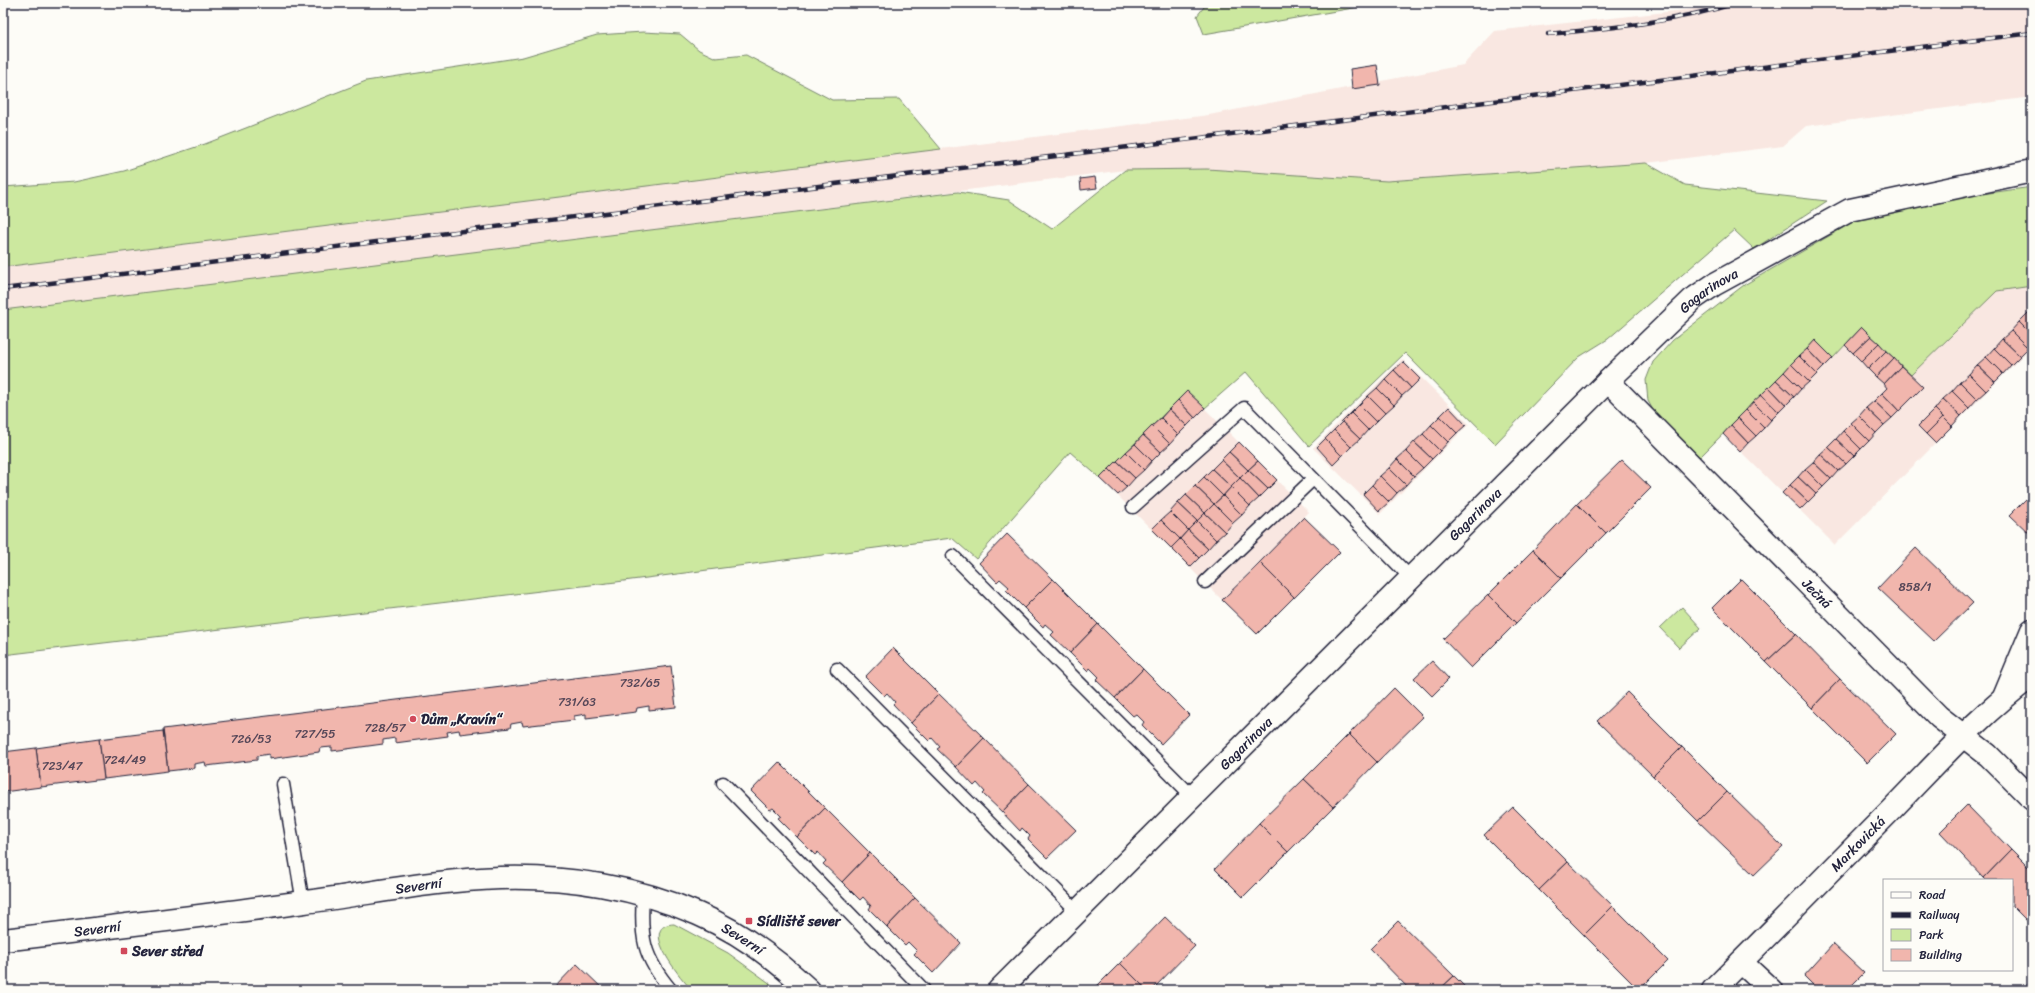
<svg xmlns="http://www.w3.org/2000/svg" width="2035" height="993" font-family="Sriracha,sans-serif">
<style>
.built{fill:#f9e7e1}
.green{fill:#cce89f;stroke:#77856d}
.building{fill:#f1b6ad;stroke:#22223b}
.lines{fill:none;stroke-linecap:round;stroke-linejoin:round}
.lane-casing{stroke:#22223b;stroke-width:15}
.street-casing{stroke:#22223b;stroke-width:25}
.secondary-casing{stroke:#22223b;stroke-width:25}
.lane{stroke:#fdfcf7;stroke-width:12}
.street{stroke:#fdfcf7;stroke-width:22}
.secondary{stroke:#fdfcf7;stroke-width:22}
.rail-casing{stroke:#22223b;stroke-width:4.5}
.rail{stroke:#fdfcf7;stroke-width:3;stroke-dasharray:9;stroke-linecap:butt}
.poi-dot{fill:#d1495b;stroke:#fdfcf7;stroke-width:1.5}
.labels{text-anchor:middle;dominant-baseline:central;stroke-width:3;stroke-linejoin:round;paint-order:stroke}
.number-label{font-size:12px;fill:#564758}
.street-label{font-size:14px;fill:#22223b;stroke:#fdfcf7}
.poi-label{font-size:14px;font-weight:bold;fill:#22223b;stroke:#fdfcf7;text-anchor:start}
</style>
<rect width="100%" height="100%" fill="#fdfcf7"/>
<filter id="ink" filterUnits="userSpaceOnUse"><feTurbulence type="fractalNoise" baseFrequency=".025" numOctaves="2"/><feDisplacementMap in="SourceGraphic" scale="8" xChannelSelector="R" yChannelSelector="G"/><feConvolveMatrix kernelMatrix="1 2 1 2 8 2 1 2 1" color-interpolation-filters="sRGB"/></filter>
<g filter="url(#ink)">
<!-- built -->
<g class="built">
<path d="M 1748,3 L 2032,3 L 2032,97 L 1806,126 L 1783,146 L 1646,163 L 1387,181 L 1207,169 L 1125,170 L 3,312 L 3,267 L 1209,115 L 1463,65 L 1495,31 Z"/>
<path d="M 2032,286 L 2032,346 L 1835,545 L 1723,434 L 1815,340 L 1862,327 L 1911,375 L 1997,290 Z"/>
<path d="M 1402,359 L 1469,424 L 1380,514 L 1313,448 Z"/>
<path d="M 1187,391 L 1309,512 L 1222,600 L 1100,478 Z"/>
</g>
<!-- green -->
<g class="green">
<path d="M 1207,3 L 1382,3 L 1204,34 L 1197,16 Z"/>
<path d="M 643,32 L 680,34 L 699,50 L 716,58 L 746,55 L 832,100 L 899,99 L 941,149 L 3,267 L 3,187 L 74,182 L 124,171 L 205,144 L 366,81 L 523,57 L 597,35 Z"/>
<path d="M 1646,163 L 1685,185 L 1827,201 L 1754,249 L 1734,230 L 1608,339 L 1579,357 L 1495,444 L 1405,353 L 1309,446 L 1246,372 L 1205,408 L 1187,391 L 1100,478 L 1070,452 L 976,559 L 952,538 L 616,582 L 3,655 L 3,310 L 958,192 L 1009,200 L 1052,229 L 1125,170 L 1207,169 L 1387,181 Z"/>
<path d="M 2032,187 L 2032,286 L 1997,291 L 1911,375 L 1862,327 L 1833,358 L 1815,341 L 1700,457 L 1653,410 L 1648,401 L 1646,380 L 1653,362 L 1673,340 L 1744,285 L 1855,221 L 1925,202 Z"/>
<path d="M 1682,607 L 1701,628 L 1679,648 L 1660,628 Z"/>
<path d="M 674,924 L 728,953 L 779,990 L 692,990 C 682,980 636,925 674,924 Z"/>
</g>
<!-- building -->
<g class="building">
<path d="M 1377,65 L 1380,85 L 1352,89 L 1350,69 Z"/>
<path d="M 1095,177 L 1097,188 L 1081,190 L 1080,179 Z"/>
<path d="M 2032,309 L 2032,318 L 2028,313 Z"/>
<path d="M 2028,313 L 2032,318 L 2032,335 L 2019,322 Z"/>
<path d="M 2019,322 L 2032,335 L 2032,344 L 2028,348 L 2011,331 Z"/>
<path d="M 1862,327 L 1871,336 L 1853,353 L 1845,345 Z"/>
<path d="M 2011,331 L 2028,348 L 2020,356 L 2002,339 Z"/>
<path d="M 1871,336 L 1879,343 L 1861,361 L 1853,353 Z"/>
<path d="M 2002,339 L 2020,356 L 2011,365 L 1994,348 Z"/>
<path d="M 1815,340 L 1833,358 L 1824,367 L 1807,349 Z"/>
<path d="M 1879,343 L 1886,351 L 1868,369 L 1861,361 Z"/>
<path d="M 1994,348 L 2011,365 L 2003,374 L 1986,357 Z"/>
<path d="M 1807,349 L 1824,367 L 1817,374 L 1799,356 Z"/>
<path d="M 1886,351 L 1894,358 L 1876,377 L 1868,369 Z"/>
<path d="M 1799,356 L 1817,374 L 1809,382 L 1791,364 Z"/>
<path d="M 1986,357 L 2003,374 L 1995,382 L 1977,365 Z"/>
<path d="M 1894,358 L 1901,366 L 1884,384 L 1876,377 Z"/>
<path d="M 1403,362 L 1420,379 L 1411,388 L 1394,370 Z"/>
<path d="M 1791,364 L 1809,382 L 1801,389 L 1784,372 Z"/>
<path d="M 1977,365 L 1995,382 L 1986,391 L 1969,374 Z"/>
<path d="M 1901,366 L 1923,387 L 1899,411 L 1882,393 L 1887,388 L 1884,384 Z"/>
<path d="M 1394,370 L 1411,388 L 1402,396 L 1385,379 Z"/>
<path d="M 1784,372 L 1801,389 L 1794,397 L 1776,380 Z"/>
<path d="M 1969,374 L 1986,391 L 1977,399 L 1960,382 Z"/>
<path d="M 1385,379 L 1402,396 L 1394,405 L 1377,388 Z"/>
<path d="M 1776,380 L 1794,397 L 1786,405 L 1769,387 Z"/>
<path d="M 1960,382 L 1977,399 L 1969,408 L 1952,391 Z"/>
<path d="M 1769,387 L 1786,405 L 1779,412 L 1761,395 Z"/>
<path d="M 1377,388 L 1394,405 L 1385,413 L 1368,396 Z"/>
<path d="M 1187,391 L 1205,408 L 1195,418 L 1178,400 Z"/>
<path d="M 1952,391 L 1969,408 L 1961,416 L 1943,399 Z"/>
<path d="M 1882,393 L 1899,411 L 1892,418 L 1874,401 Z"/>
<path d="M 1761,395 L 1779,412 L 1771,420 L 1753,402 Z"/>
<path d="M 1368,396 L 1385,413 L 1376,422 L 1359,405 Z"/>
<path d="M 1943,399 L 1961,416 L 1952,426 L 1935,409 Z"/>
<path d="M 1178,400 L 1195,418 L 1187,426 L 1169,409 Z"/>
<path d="M 1874,401 L 1892,418 L 1884,425 L 1866,408 Z"/>
<path d="M 1753,402 L 1771,420 L 1764,428 L 1746,410 Z"/>
<path d="M 1359,405 L 1376,422 L 1368,430 L 1351,413 Z"/>
<path d="M 1449,407 L 1466,425 L 1457,433 L 1440,416 Z"/>
<path d="M 1866,408 L 1884,425 L 1876,433 L 1859,416 Z"/>
<path d="M 1169,409 L 1187,426 L 1178,435 L 1161,418 Z"/>
<path d="M 1935,409 L 1943,417 L 1926,434 L 1918,426 Z"/>
<path d="M 1746,410 L 1764,428 L 1756,436 L 1738,418 Z"/>
<path d="M 1351,413 L 1368,430 L 1360,439 L 1342,422 Z"/>
<path d="M 1440,416 L 1457,433 L 1448,442 L 1431,425 Z"/>
<path d="M 1859,416 L 1876,433 L 1869,441 L 1851,423 Z"/>
<path d="M 1943,417 L 1952,426 L 1935,443 L 1926,434 Z"/>
<path d="M 1161,418 L 1178,435 L 1170,444 L 1152,426 Z"/>
<path d="M 1738,418 L 1756,436 L 1748,443 L 1731,425 Z"/>
<path d="M 1342,422 L 1360,439 L 1351,447 L 1334,430 Z"/>
<path d="M 1851,423 L 1869,441 L 1861,449 L 1843,431 Z"/>
<path d="M 1431,425 L 1448,442 L 1440,451 L 1423,434 Z"/>
<path d="M 1731,425 L 1748,443 L 1740,452 L 1723,434 Z"/>
<path d="M 1152,426 L 1170,444 L 1161,452 L 1143,435 Z"/>
<path d="M 1334,430 L 1351,447 L 1342,456 L 1325,439 Z"/>
<path d="M 1843,431 L 1861,449 L 1854,456 L 1836,439 Z"/>
<path d="M 1423,434 L 1440,451 L 1432,459 L 1414,442 Z"/>
<path d="M 1143,435 L 1161,452 L 1152,461 L 1135,444 Z"/>
<path d="M 1325,439 L 1342,456 L 1333,465 L 1317,447 Z"/>
<path d="M 1836,439 L 1854,456 L 1846,464 L 1828,447 Z"/>
<path d="M 1239,442 L 1258,461 L 1248,470 L 1229,452 Z"/>
<path d="M 1414,442 L 1432,459 L 1423,468 L 1406,451 Z"/>
<path d="M 1135,444 L 1152,461 L 1144,470 L 1126,452 Z"/>
<path d="M 1828,447 L 1846,464 L 1838,471 L 1820,454 Z"/>
<path d="M 1406,451 L 1423,468 L 1414,476 L 1397,459 Z"/>
<path d="M 1126,452 L 1144,470 L 1135,478 L 1117,461 Z"/>
<path d="M 1229,452 L 1248,470 L 1240,478 L 1221,460 Z"/>
<path d="M 1820,454 L 1838,471 L 1831,479 L 1813,462 Z"/>
<path d="M 1397,459 L 1414,476 L 1406,485 L 1389,468 Z"/>
<path d="M 1221,460 L 1240,478 L 1231,487 L 1212,469 Z"/>
<path d="M 1622,460 L 1651,488 L 1606,533 L 1577,504 Z"/>
<path d="M 1117,461 L 1135,478 L 1127,487 L 1109,469 Z"/>
<path d="M 1258,461 L 1277,480 L 1268,489 L 1248,470 Z"/>
<path d="M 1813,462 L 1831,479 L 1823,487 L 1805,469 Z"/>
<path d="M 1389,468 L 1406,485 L 1397,493 L 1380,476 Z"/>
<path d="M 1109,469 L 1127,487 L 1118,495 L 1100,478 Z"/>
<path d="M 1212,469 L 1231,487 L 1223,496 L 1204,477 Z"/>
<path d="M 1805,469 L 1823,487 L 1816,494 L 1798,477 Z"/>
<path d="M 1248,470 L 1268,489 L 1259,498 L 1240,478 Z"/>
<path d="M 1380,476 L 1397,493 L 1389,502 L 1372,485 Z"/>
<path d="M 1204,477 L 1223,496 L 1214,504 L 1195,486 Z"/>
<path d="M 1798,477 L 1816,494 L 1808,502 L 1790,485 Z"/>
<path d="M 1240,478 L 1259,498 L 1250,506 L 1231,487 Z"/>
<path d="M 1372,485 L 1389,502 L 1379,511 L 1363,494 Z"/>
<path d="M 1790,485 L 1808,502 L 1800,510 L 1782,493 Z"/>
<path d="M 1195,486 L 1214,504 L 1205,513 L 1186,495 Z"/>
<path d="M 1231,487 L 1250,506 L 1242,515 L 1223,496 Z"/>
<path d="M 1186,495 L 1205,513 L 1197,521 L 1178,503 Z"/>
<path d="M 1223,496 L 1242,515 L 1233,523 L 1214,504 Z"/>
<path d="M 2029,496 L 2032,499 L 2032,536 L 2010,515 Z"/>
<path d="M 1178,503 L 1197,521 L 1188,530 L 1170,512 Z"/>
<path d="M 1214,504 L 1233,523 L 1225,532 L 1205,513 Z"/>
<path d="M 1577,504 L 1606,533 L 1561,578 L 1533,550 Z"/>
<path d="M 1170,512 L 1188,530 L 1180,539 L 1161,520 Z"/>
<path d="M 1205,513 L 1225,532 L 1216,540 L 1197,521 Z"/>
<path d="M 1304,517 L 1340,552 L 1294,598 L 1259,563 Z"/>
<path d="M 1161,520 L 1180,539 L 1171,548 L 1152,529 Z"/>
<path d="M 1197,521 L 1216,540 L 1208,549 L 1188,530 Z"/>
<path d="M 1188,530 L 1208,549 L 1199,558 L 1180,539 Z"/>
<path d="M 1007,534 L 1053,579 L 1024,608 L 1006,590 L 1009,587 L 1000,579 L 997,582 L 979,563 Z"/>
<path d="M 1180,539 L 1199,558 L 1190,567 L 1171,548 Z"/>
<path d="M 1916,548 L 1973,603 L 1934,641 L 1878,588 Z"/>
<path d="M 1533,550 L 1561,578 L 1516,623 L 1488,595 Z"/>
<path d="M 1260,563 L 1294,597 L 1257,634 L 1222,600 Z"/>
<path d="M 1053,579 L 1098,624 L 1070,653 L 1051,635 L 1054,632 L 1045,624 L 1043,627 L 1024,608 Z"/>
<path d="M 1741,579 L 1796,634 L 1766,662 L 1712,608 Z"/>
<path d="M 1488,595 L 1516,623 L 1471,668 L 1443,639 Z"/>
<path d="M 1098,624 L 1143,669 L 1115,698 L 1096,680 L 1099,677 L 1090,668 L 1088,671 L 1070,653 Z"/>
<path d="M 1796,634 L 1840,679 L 1812,708 L 1766,662 Z"/>
<path d="M 893,648 L 939,694 L 911,723 L 893,704 L 895,702 L 887,693 L 884,696 L 865,677 Z"/>
<path d="M 1432,661 L 1449,679 L 1432,696 L 1414,678 Z"/>
<path d="M 671,666 L 676,707 L 649,710 L 649,706 L 637,708 L 636,712 L 586,718 L 586,714 L 574,716 L 574,720 L 523,726 L 522,722 L 511,724 L 510,728 L 460,734 L 459,730 L 447,732 L 448,736 L 395,743 L 395,738 L 383,740 L 383,744 L 332,751 L 332,747 L 320,748 L 319,752 L 269,759 L 269,754 L 257,756 L 257,760 L 206,766 L 205,762 L 194,764 L 194,768 L 168,771 L 163,729 Z"/>
<path d="M 1143,669 L 1189,715 L 1161,744 L 1142,725 L 1144,722 L 1136,714 L 1133,716 L 1115,698 Z"/>
<path d="M 1840,679 L 1896,734 L 1867,763 L 1812,708 Z"/>
<path d="M 1394,688 L 1423,717 L 1377,762 L 1349,734 Z"/>
<path d="M 1627,692 L 1682,747 L 1653,776 L 1597,721 Z"/>
<path d="M 939,694 L 984,738 L 956,767 L 937,749 L 940,747 L 932,738 L 929,741 L 911,723 Z"/>
<path d="M 163,731 L 168,771 L 104,779 L 99,739 Z"/>
<path d="M 1349,734 L 1377,762 L 1333,807 L 1304,779 Z"/>
<path d="M 984,738 L 1029,784 L 1002,812 L 983,794 L 985,792 L 977,783 L 974,786 L 956,767 Z"/>
<path d="M 99,739 L 104,779 L 41,787 L 36,748 Z"/>
<path d="M 1682,747 L 1727,792 L 1698,821 L 1653,776 Z"/>
<path d="M 36,748 L 41,787 L 3,792 L 3,752 Z"/>
<path d="M 779,762 L 825,808 L 797,837 L 778,818 L 781,816 L 773,808 L 770,810 L 751,791 Z"/>
<path d="M 1304,779 L 1333,807 L 1288,852 L 1259,823 Z"/>
<path d="M 1029,784 L 1076,830 L 1047,858 L 1028,839 L 1030,836 L 1022,828 L 1020,831 L 1002,812 Z"/>
<path d="M 1727,792 L 1783,847 L 1754,875 L 1698,821 Z"/>
<path d="M 1967,805 L 2011,850 L 1984,878 L 1940,832 Z"/>
<path d="M 1513,807 L 1568,862 L 1539,890 L 1484,835 Z"/>
<path d="M 825,808 L 870,853 L 842,882 L 823,864 L 826,861 L 818,852 L 815,855 L 797,837 Z"/>
<path d="M 1259,823 L 1288,852 L 1243,897 L 1215,869 Z"/>
<path d="M 2011,850 L 2032,871 L 2032,920 L 2029,923 L 2012,906 L 2012,880 L 1986,880 L 1984,878 Z"/>
<path d="M 870,853 L 915,898 L 887,927 L 869,909 L 871,906 L 863,897 L 860,900 L 842,882 Z"/>
<path d="M 1568,862 L 1613,906 L 1584,935 L 1539,890 Z"/>
<path d="M 915,898 L 961,943 L 933,973 L 914,954 L 917,951 L 908,942 L 905,945 L 887,927 Z"/>
<path d="M 1613,906 L 1668,961 L 1639,990 L 1584,935 Z"/>
<path d="M 1165,917 L 1195,946 L 1152,990 L 1147,990 L 1120,963 Z"/>
<path d="M 1398,921 L 1454,976 L 1439,990 L 1410,990 L 1370,949 Z"/>
<path d="M 1833,944 L 1864,973 L 1847,990 L 1818,990 L 1804,976 Z"/>
<path d="M 1120,963 L 1147,990 L 1093,990 Z"/>
<path d="M 577,964 L 604,990 L 552,990 Z"/>
<path d="M 1454,976 L 1468,990 L 1439,990 Z"/>
</g>
<g class="lines">
<!-- lane casing -->
<g class="lane-casing">
<g id="lane">
<path d="M 1133,507 L 1244,408 L 1411,578"/>
<path d="M 953,556 L 1193,797"/>
<path d="M 1205,582 L 1313,479"/>
<path d="M 837,669 L 1078,912"/>
<path d="M 723,783 L 924,990"/>
<path d="M 283,784 L 303,903"/>
<path d="M 643,895 C 640,937 643,957 671,990"/>
</g>
</g>
<!-- street casing -->
<g class="street-casing">
<g id="street">
<path id="s1" d="M 1608,381 L 1939,717 L 1988,755 L 2032,799"/>
<path d="M 2004,697 L 2032,630"/>
<path d="M 1741,962 L 1771,990"/>
<path id="s2" d="M 999,990 L 1608,381 L 1693,299 L 1715,284 L 1850,210 L 2032,171"/>
<path id="s3" d="M 1713,990 C 1773,930 1832,870 1892,809 C 1937,763 1979,715 2032,676"/>
</g>
</g>
<!-- secondary casing -->
<g class="secondary-casing">
<g id="secondary">
<path id="s4" d="M 3,940 C 103,928 204,916 304,902 C 369,894 435,880 500,878 C 567,876 637,887 698,914 C 738,931 777,960 809,990"/>
</g>
</g>
<!-- lane -->
<use href="#lane" class="lane"/>
<!-- street -->
<use href="#street" class="street"/>
<!-- secondary -->
<use href="#secondary" class="secondary"/>
<!-- rail casing -->
<g class="rail-casing">
<g id="rail">
<path d="M 1548,34 C 1611,28 1675,22 1736,3"/>
<path d="M 3,289 L 2032,33"/>
</g>
</g>
<!-- rail -->
<use href="#rail" class="rail"/>
</g>
</g>
<!-- markers -->
<g class="poi-dot">
<circle cx="413" cy="719" r="4"/>
<rect x="745" y="917" width="8" height="8" rx="2"/>
<rect x="120" y="947" width="8" height="8" rx="2"/>
</g>
<g class="labels">
<!-- number labels -->
<g class="number-label">
<text x="1915" y="587">858/1</text>
<text x="640" y="683">732/65</text>
<text x="577" y="702">731/63</text>
<text x="385" y="728">728/57</text>
<text x="315" y="734">727/55</text>
<text x="251" y="739">726/53</text>
<text x="125" y="760">724/49</text>
<text x="62" y="766">723/47</text>
</g>
<!-- street labels -->
<g class="street-label">
<text stroke="none"><textPath href="#s2" startOffset="997">Gagarinova</textPath></text>
<text stroke="none"><textPath href="#s2" startOffset="673">Gagarinova</textPath></text>
<text stroke="none"><textPath href="#s1" startOffset="298">Ječná</textPath></text>
<text stroke="none"><textPath href="#s2" startOffset="349">Gagarinova</textPath></text>
<text stroke="none"><textPath href="#s3" startOffset="206">Markovická</textPath></text>
<text stroke="none"><textPath href="#s4" startOffset="419">Severní</textPath></text>
<text stroke="none"><textPath href="#s4" startOffset="95">Severní</textPath></text>
<text stroke="none"><textPath href="#s4" startOffset="755">Severní</textPath></text>
</g>
<!-- poi labels -->
<g class="poi-label">
<text x="421" y="719">Dům „Kravín“</text>
<text x="757" y="921">Sídliště sever</text>
<text x="132" y="951">Sever střed</text>
</g>
</g>
<!-- margin -->
<rect width="2035" height="993" fill="none" stroke="#fdfcf7" stroke-width="16"/>
<rect x="8" y="8" width="2019" height="977" fill="none" stroke="#22223b" stroke-width="1.5" filter="url(#ink)"/>
<!-- legend -->
<rect x="1883" y="879" width="130" height="92" fill="#fdfcf7" stroke="#a5a5ac"/>
<rect x="1891" y="892" width="20" height="6" fill="#fdfcf7" stroke="#a5a5ac"/>
<text x="1919" y="899" font-size="12" fill="#22223b">Road</text>
<rect x="1891" y="912" width="20" height="6" fill="#22223b" stroke="#a5a5ac"/>
<text x="1919" y="919" font-size="12" fill="#22223b">Railway</text>
<rect x="1891" y="929" width="20" height="12" fill="#cce89f" stroke="#a5a5ac"/>
<text x="1919" y="939" font-size="12" fill="#22223b">Park</text>
<rect x="1891" y="949" width="20" height="12" fill="#f1b6ad" stroke="#a5a5ac"/>
<text x="1919" y="959" font-size="12" fill="#22223b">Building</text>
</svg>
